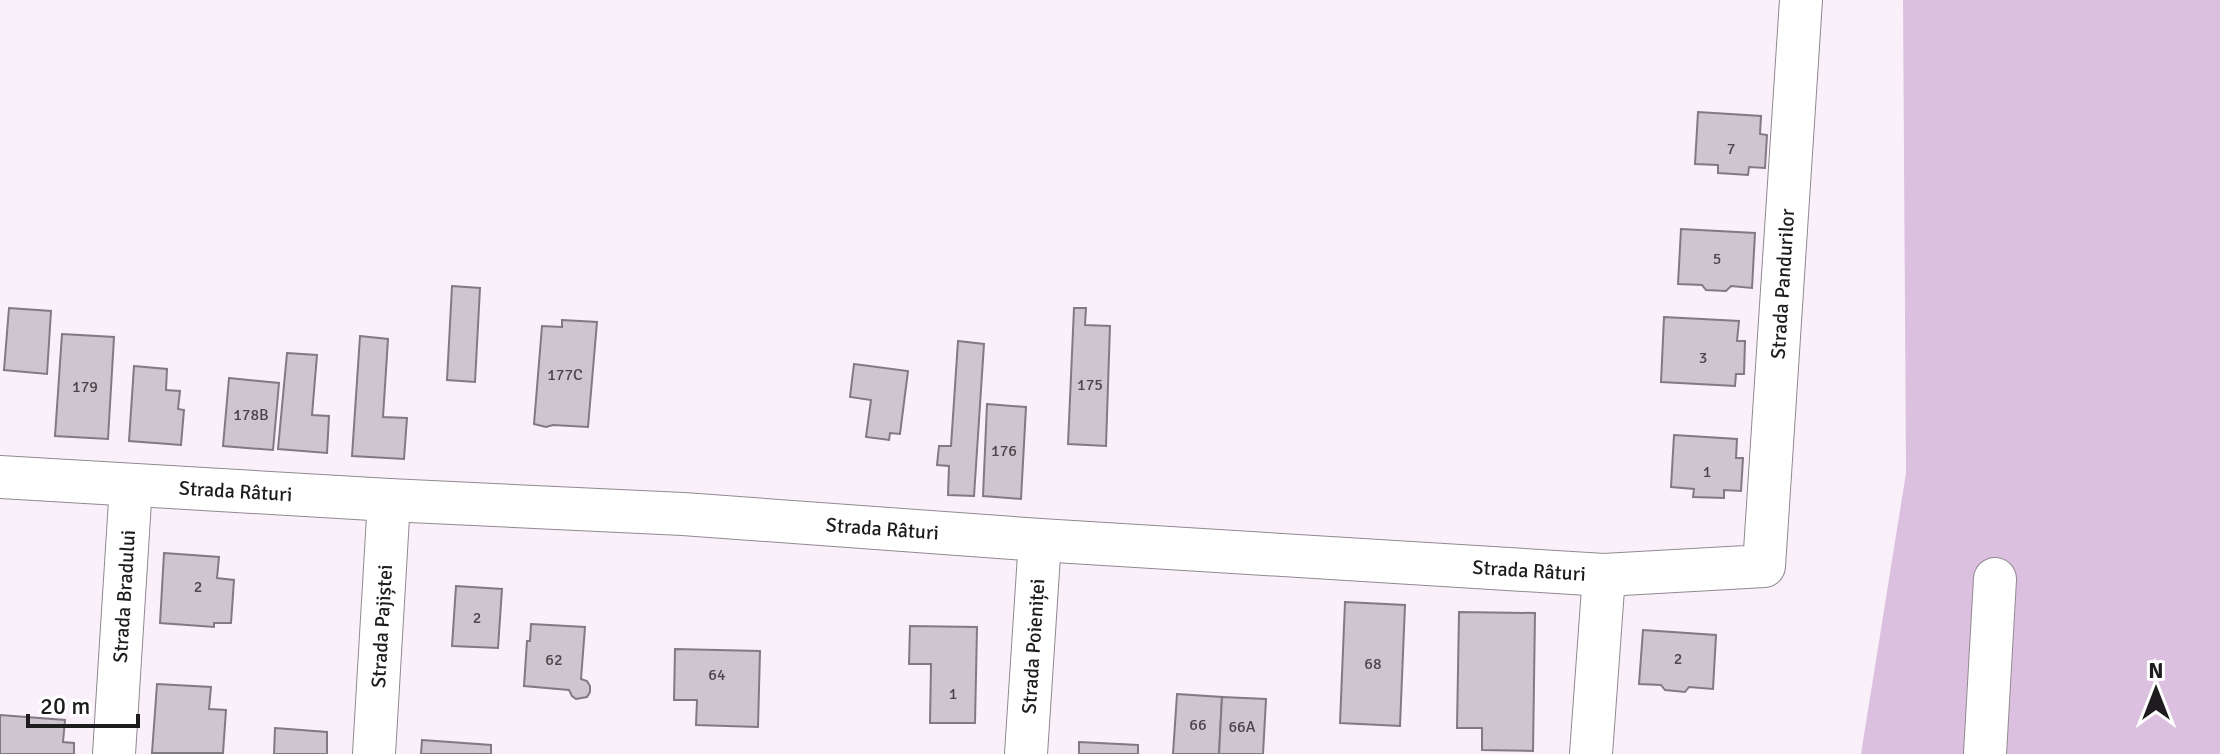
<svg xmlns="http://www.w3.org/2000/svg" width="2220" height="754" font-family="Signika,sans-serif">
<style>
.green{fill:#dcc0df}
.building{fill:#cec5cf;stroke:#827a83;stroke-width:2}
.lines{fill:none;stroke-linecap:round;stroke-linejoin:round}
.street-casing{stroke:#918991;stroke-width:44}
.street{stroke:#fff;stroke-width:42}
.labels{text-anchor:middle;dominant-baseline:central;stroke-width:8;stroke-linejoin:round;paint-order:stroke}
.number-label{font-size:16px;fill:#4b464b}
.street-label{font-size:20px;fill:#1f1c1f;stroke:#fff}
</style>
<rect width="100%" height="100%" fill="#f9f0fa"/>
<!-- green -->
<path class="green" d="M 1903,0 L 2220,0 L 2220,754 L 1861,754 L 1906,473 Z"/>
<!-- building -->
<g class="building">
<path d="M 1698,112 L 1761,116 L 1760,134 L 1767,135 L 1765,168 L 1749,167 L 1748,175 L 1718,173 L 1718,165 L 1695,164 Z"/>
<path d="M 1681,229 L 1755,233 L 1752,288 L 1731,286 L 1726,291 L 1706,290 L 1702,285 L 1678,284 Z"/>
<path d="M 452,286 L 480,288 L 475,382 L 447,380 Z"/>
<path d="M 9,308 L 51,311 L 47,374 L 4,370 Z"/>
<path d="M 1074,308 L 1086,308 L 1085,325 L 1110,326 L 1106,446 L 1068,444 Z"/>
<path d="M 1664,317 L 1739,321 L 1737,341 L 1745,341 L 1744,374 L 1736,374 L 1735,386 L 1661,382 Z"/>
<path d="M 562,320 L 597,322 L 588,427 L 553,425 L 546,427 L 534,424 L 542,326 L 562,327 Z"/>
<path d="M 62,334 L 114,337 L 108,439 L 55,436 Z"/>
<path d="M 360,336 L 388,339 L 383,417 L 407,418 L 404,459 L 352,456 Z"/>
<path d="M 958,341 L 984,344 L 974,496 L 948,495 L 949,466 L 937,465 L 939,446 L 951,446 Z"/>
<path d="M 287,353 L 317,355 L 312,415 L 329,416 L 327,453 L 278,449 Z"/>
<path d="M 854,364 L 908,371 L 900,434 L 890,433 L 889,440 L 866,437 L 871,400 L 850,397 Z"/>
<path d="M 134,366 L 167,369 L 166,390 L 180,391 L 178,409 L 184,410 L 181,445 L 129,441 Z"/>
<path d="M 229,378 L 279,383 L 273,450 L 223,446 Z"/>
<path d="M 987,404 L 1026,407 L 1021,499 L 983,496 Z"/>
<path d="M 1674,435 L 1737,439 L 1736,458 L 1743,458 L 1741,491 L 1724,490 L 1724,498 L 1693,497 L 1694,489 L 1671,487 Z"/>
<path d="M 164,553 L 219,557 L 217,578 L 234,580 L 231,623 L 214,623 L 214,627 L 160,623 Z"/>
<path d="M 456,586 L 502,589 L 498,648 L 452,646 Z"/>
<path d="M 1345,602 L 1405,605 L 1400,726 L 1340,723 Z"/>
<path d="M 1459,612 L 1535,613 L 1533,751 L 1482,750 L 1482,728 L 1457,728 Z"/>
<path d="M 531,624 L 585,627 L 581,679 L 587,681 L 590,686 L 590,692 L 587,697 L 576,699 L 572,696 L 569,690 L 524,686 L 527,641 L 530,641 Z"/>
<path d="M 910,626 L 977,627 L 975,723 L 930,723 L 931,664 L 909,664 Z"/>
<path d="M 1643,630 L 1716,635 L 1713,689 L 1689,687 L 1685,692 L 1665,690 L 1661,685 L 1639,684 Z"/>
<path d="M 675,649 L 760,651 L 758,727 L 696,725 L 697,700 L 674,700 Z"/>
<path d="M 157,684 L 211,687 L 209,709 L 226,710 L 223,753 L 152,753 Z"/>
<path d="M 1177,694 L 1222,697 L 1219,754 L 1173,754 Z"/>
<path d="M 1222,697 L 1266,699 L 1263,754 L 1219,754 Z"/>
<path d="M 0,715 L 65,720 L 63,742 L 74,743 L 74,754 L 0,754 Z"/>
<path d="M 275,728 L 327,732 L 327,754 L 274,754 Z"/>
<path d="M 422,740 L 491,745 L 491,754 L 421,754 Z"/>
<path d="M 1079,742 L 1138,745 L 1138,754 L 1079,754 Z"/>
</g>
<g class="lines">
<!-- street casing -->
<g class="street-casing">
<g id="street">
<path id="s1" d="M 0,477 L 389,500 L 683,514 L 1040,540 L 1604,575 L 1764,566 L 1801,0"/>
<path id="s2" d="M 114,754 L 131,485"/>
<path id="s3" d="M 374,754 L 389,500"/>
<path id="s4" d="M 1026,754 L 1040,540"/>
<path d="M 1591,754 L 1604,575"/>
<path d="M 1985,754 L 1995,579"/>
</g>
</g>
<!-- street -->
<use href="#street" class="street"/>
</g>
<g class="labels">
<!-- number labels -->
<g class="number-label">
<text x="1731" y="149">7</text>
<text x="1717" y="259">5</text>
<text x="1703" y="358">3</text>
<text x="565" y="375">177C</text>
<text x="1090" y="385">175</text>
<text x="85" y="387">179</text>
<text x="251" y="415">178B</text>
<text x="1004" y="451">176</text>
<text x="1707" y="472">1</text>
<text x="198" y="587">2</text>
<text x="477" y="618">2</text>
<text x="1678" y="659">2</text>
<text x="554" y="660">62</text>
<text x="1373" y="664">68</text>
<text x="717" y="675">64</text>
<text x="953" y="694">1</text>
<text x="1198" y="725">66</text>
<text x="1242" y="727">66A</text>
</g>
<!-- street labels -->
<g class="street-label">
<text stroke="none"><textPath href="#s1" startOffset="2050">Strada Pandurilor</textPath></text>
<text stroke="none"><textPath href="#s1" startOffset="236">Strada Râturi</textPath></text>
<text stroke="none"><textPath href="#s1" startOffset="884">Strada Râturi</textPath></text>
<text stroke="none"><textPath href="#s1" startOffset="1532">Strada Râturi</textPath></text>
<text stroke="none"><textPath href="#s2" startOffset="158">Strada Bradului</textPath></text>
<text stroke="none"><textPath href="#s3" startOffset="128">Strada Pajiștei</textPath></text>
<text stroke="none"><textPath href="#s4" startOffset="108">Strada Poieniței</textPath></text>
</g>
</g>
<!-- north arrow -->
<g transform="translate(2156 690)" stroke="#ffffff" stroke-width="6" paint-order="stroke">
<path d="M0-6L14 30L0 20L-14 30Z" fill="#1f1c1f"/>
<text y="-12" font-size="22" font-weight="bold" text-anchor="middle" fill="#1f1c1f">N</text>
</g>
<!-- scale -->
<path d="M28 714v12h110v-12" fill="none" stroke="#1f1c1f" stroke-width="4"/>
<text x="40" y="714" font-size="24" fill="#1f1c1f" stroke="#ffffff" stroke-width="6" paint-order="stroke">20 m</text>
</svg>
